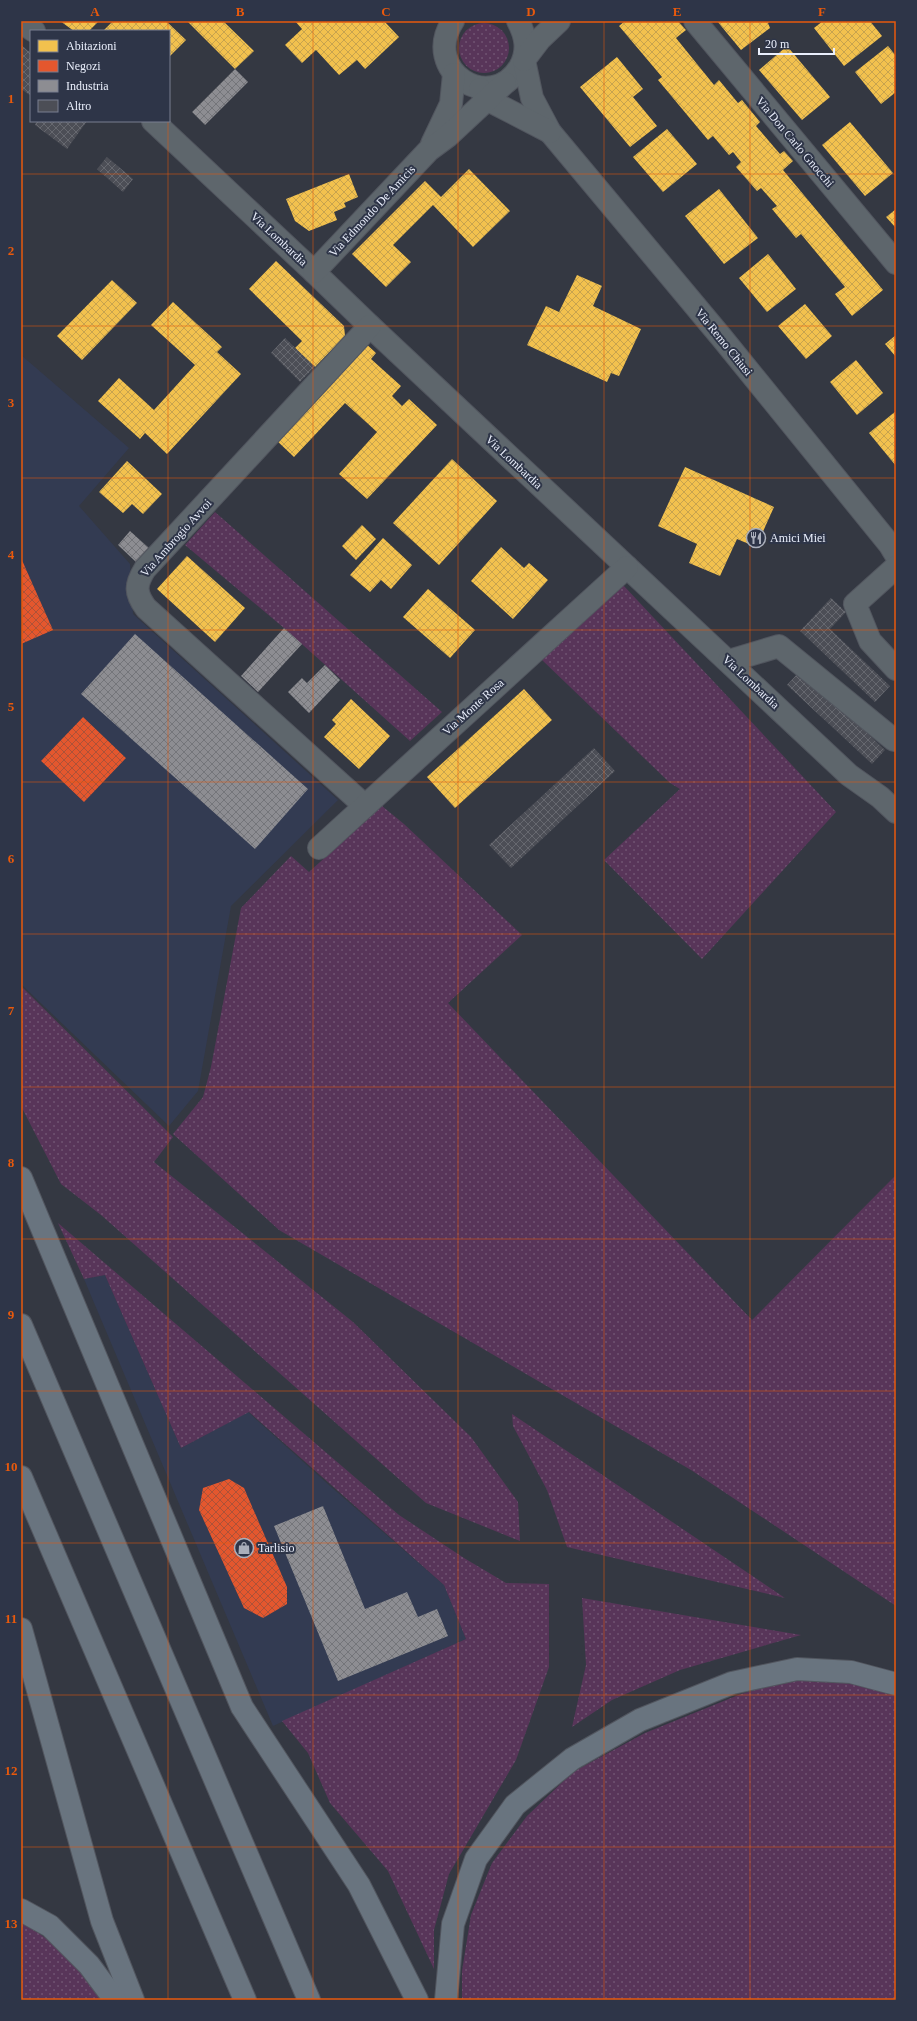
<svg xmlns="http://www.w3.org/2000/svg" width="917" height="2021" font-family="'Times New Roman',serif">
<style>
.built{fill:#333b52}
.grass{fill:url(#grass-dots)}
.homes{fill:url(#homes-cross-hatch)}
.shops{fill:url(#shops-cross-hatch)}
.industry{fill:url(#industry-cross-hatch)}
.building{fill:url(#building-cross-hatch)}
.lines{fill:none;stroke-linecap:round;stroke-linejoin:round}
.minor-casing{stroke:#52565f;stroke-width:24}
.highway-casing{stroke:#52565f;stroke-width:24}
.minor{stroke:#5e666c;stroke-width:22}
.highway{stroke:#69747f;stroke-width:22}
.grid{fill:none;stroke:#e8590c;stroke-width:1;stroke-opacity:0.55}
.labels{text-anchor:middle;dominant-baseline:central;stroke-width:4;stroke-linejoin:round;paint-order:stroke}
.street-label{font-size:12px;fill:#eaeffc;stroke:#2e3548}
.poi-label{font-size:12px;fill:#eaeffc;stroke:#2e3548;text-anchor:start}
.neatline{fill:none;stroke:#e8590c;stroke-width:1.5}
.grid-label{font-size:13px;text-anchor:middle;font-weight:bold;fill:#e8590c}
</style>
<defs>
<pattern id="grass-dots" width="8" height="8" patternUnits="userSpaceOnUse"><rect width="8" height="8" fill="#583559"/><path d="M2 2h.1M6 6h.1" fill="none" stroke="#705372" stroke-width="1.8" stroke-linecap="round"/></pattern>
<pattern id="homes-cross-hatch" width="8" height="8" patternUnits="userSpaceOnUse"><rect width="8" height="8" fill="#f2c14e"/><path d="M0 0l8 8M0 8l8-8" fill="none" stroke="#c7a34e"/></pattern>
<pattern id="shops-cross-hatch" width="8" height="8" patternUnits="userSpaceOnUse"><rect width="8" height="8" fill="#e4572e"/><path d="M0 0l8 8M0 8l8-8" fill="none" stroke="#ad5238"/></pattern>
<pattern id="industry-cross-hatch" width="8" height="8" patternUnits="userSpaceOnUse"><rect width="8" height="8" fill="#8d8d92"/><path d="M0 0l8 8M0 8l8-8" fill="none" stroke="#74757a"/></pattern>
<pattern id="building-cross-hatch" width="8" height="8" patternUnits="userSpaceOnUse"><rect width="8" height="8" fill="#4c4e56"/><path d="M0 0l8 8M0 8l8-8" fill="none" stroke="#66686f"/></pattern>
</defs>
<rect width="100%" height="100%" fill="#343842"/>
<!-- built -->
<g class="built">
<path d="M 21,355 L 129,448 L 79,506 L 130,564 L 133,614 L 338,800 L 231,906 L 198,1091 L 169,1126 L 21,984 Z"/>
<path d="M 105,1275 L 181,1448 L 248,1412 L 330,1486 L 444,1585 L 466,1639 L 273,1726 L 84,1279 Z"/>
</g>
<!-- grass -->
<g class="grass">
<circle cx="484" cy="48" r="25"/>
<path d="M 215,512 L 442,712 L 410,741 L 284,628 L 185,545 Z"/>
<path d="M 623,585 L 836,812 L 702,959 L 604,860 L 680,789 L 670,783 L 542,660 Z"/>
<path d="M 382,806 L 404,824 L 522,935 L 448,1003 L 752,1320 L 896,1175 L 896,1606 L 691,1470 L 279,1230 L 173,1134 L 203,1097 L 211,1067 L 241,908 L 291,856 L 309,872 Z"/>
<path d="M 21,986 L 173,1137 L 154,1162 L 353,1322 L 471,1437 L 518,1502 L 520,1541 L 426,1503 L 101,1215 L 61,1184 L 21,1106 Z"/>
<path d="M 58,1223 L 399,1515 L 464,1558 L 506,1583 L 549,1584 L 549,1667 L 516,1760 L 449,1874 L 434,1930 L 434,1969 L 388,1871 L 330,1803 L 308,1753 L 282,1721 L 466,1639 L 444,1585 L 249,1412 L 181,1448 L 105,1275 L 84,1279 Z"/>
<path d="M 512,1414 L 785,1598 L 567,1547 L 547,1490 L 513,1426 Z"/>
<path d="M 582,1598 L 801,1635 L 680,1670 L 612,1700 L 572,1727 L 586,1665 Z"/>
<path d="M 798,1678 L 858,1681 L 896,1695 L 896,2000 L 462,2000 L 462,1971 L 471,1915 L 492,1863 L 527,1816 L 573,1772 L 645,1733 L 741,1694 Z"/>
<path d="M 21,1920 L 64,1952 L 96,1990 L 102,2000 L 21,2000 Z"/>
</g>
<!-- homes -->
<g class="homes">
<path d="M 60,21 L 99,21 L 89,31 L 74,31 Z"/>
<path d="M 113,21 L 166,21 L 186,40 L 169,57 L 169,31 L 103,31 Z"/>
<path d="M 187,21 L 223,21 L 254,51 L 235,69 Z"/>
<path d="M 295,21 L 384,21 L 399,37 L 365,69 L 357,60 L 339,75 L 316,50 L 302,63 L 285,45 L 302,29 Z"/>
<path d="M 625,21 L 678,21 L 686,30 L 676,38 L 714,85 L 719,80 L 738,103 L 742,100 L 760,122 L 756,126 L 780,154 L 784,151 L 793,161 L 783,170 L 883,290 L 852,316 L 835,294 L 845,287 L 801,234 L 796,238 L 772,209 L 777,206 L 761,188 L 757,191 L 736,167 L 741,162 L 733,152 L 729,155 L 713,136 L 708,140 L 658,80 L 662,77 L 619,26 Z"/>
<path d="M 717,21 L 770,21 L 768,23 L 770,28 L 741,50 Z"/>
<path d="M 823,21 L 870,21 L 882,36 L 844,66 L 814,28 Z"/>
<path d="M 787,46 L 830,97 L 802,120 L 759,70 Z"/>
<path d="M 888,46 L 896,56 L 896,92 L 881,104 L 855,72 Z"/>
<path d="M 617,57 L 643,89 L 633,97 L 657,126 L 630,147 L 580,87 Z"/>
<path d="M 850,122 L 893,173 L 865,196 L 822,145 Z"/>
<path d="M 667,129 L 697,164 L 663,192 L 633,157 Z"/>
<path d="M 469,169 L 510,211 L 473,247 L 433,205 L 393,245 L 411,262 L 386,287 L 352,254 L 425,181 L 441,197 Z"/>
<path d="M 349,174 L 358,197 L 344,203 L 346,207 L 334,212 L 337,220 L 309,231 L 295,221 L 286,199 Z"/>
<path d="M 719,189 L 758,238 L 724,264 L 685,216 Z"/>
<path d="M 896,209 L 896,228 L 886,217 Z"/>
<path d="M 768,254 L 796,289 L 767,312 L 739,278 Z"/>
<path d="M 276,261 L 344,326 L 345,336 L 315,367 L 295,348 L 302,341 L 249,289 Z"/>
<path d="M 577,275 L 602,286 L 593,306 L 641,329 L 619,376 L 611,373 L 607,382 L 527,345 L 546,306 L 559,312 Z"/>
<path d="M 112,280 L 137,303 L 82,360 L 57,336 Z"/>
<path d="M 173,302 L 222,347 L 217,352 L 241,374 L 167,454 L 145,433 L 140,439 L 98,401 L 119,378 L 154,410 L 195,365 L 151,325 Z"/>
<path d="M 805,304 L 832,336 L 806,359 L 778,326 Z"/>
<path d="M 896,335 L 896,357 L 885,344 Z"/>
<path d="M 364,342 L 376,353 L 371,359 L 401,386 L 392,396 L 402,406 L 409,399 L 437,425 L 367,499 L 339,474 L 377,432 L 345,403 L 294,457 L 275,439 Z"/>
<path d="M 856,360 L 883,393 L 857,415 L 830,382 Z"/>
<path d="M 896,411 L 896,466 L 869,433 Z"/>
<path d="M 452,459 L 497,501 L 439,565 L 393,523 Z"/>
<path d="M 127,461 L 162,494 L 143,514 L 132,504 L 123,513 L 99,492 Z"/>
<path d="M 685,467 L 774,507 L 756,547 L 737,539 L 720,576 L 689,563 L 697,544 L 658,526 Z"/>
<path d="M 362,525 L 376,539 L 356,560 L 342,546 Z"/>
<path d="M 383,538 L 412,565 L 391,589 L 381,580 L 370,592 L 350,575 Z"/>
<path d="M 501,547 L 524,568 L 529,563 L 548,580 L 513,619 L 471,581 Z"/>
<path d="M 187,556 L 245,608 L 215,642 L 157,589 Z"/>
<path d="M 428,589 L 475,630 L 450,658 L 403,617 Z"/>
<path d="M 524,689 L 552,720 L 455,808 L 427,777 Z"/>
<path d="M 351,699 L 390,736 L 359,769 L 324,737 L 336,724 L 332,720 Z"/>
</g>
<!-- shops -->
<g class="shops">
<path d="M 21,558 L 53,630 L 21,644 Z"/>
<path d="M 83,717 L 126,758 L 84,802 L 41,761 Z"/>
<path d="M 229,1479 L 244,1488 L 287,1587 L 287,1604 L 263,1618 L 244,1608 L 199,1510 L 203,1488 Z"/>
</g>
<!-- industry -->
<g class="industry">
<path d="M 235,69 L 248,82 L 205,125 L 192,112 Z"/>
<path d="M 130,531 L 149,548 L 136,562 L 118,545 Z"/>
<path d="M 284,628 L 302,644 L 258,692 L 241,676 Z"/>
<path d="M 135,634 L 308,789 L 255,849 L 81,694 Z"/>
<path d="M 325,665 L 340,680 L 309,713 L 288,692 L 302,678 L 307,683 Z"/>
<path d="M 323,1506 L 365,1609 L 407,1592 L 418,1617 L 437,1609 L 448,1636 L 338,1681 L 274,1526 Z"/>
</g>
<!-- building -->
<g class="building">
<path d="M 21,45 L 31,53 L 31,96 L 21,89 Z"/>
<path d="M 37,121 L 87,121 L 67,149 L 35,125 Z"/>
<path d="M 107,157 L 133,179 L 123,192 L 97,169 Z"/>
<path d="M 285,338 L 315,367 L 300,382 L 271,353 Z"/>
<path d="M 831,598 L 846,612 L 830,629 L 890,686 L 875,702 L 800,631 Z"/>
<path d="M 801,670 L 885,750 L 872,764 L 787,685 Z"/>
<path d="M 594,748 L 615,771 L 511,868 L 489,845 Z"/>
</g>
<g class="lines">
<!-- minor casing -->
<g class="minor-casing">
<g id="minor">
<path d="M 453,21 C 420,71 491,115 520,67 C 529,51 526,36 518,21"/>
<path d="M 695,21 L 896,263"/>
<path d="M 21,22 L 34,31"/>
<path d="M 524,60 L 532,98 L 550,132 L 722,338 L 890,545 L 896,555"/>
<path d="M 524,60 L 540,39 L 559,21"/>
<path d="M 480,89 L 488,99 L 494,103 L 550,132"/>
<path d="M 153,121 L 314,272 L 370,326 L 849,775 L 880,797 L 896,812"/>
<path d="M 432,144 L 451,104 L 454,74"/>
<path d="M 314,272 L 429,150 L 448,136 L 505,83"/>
<path d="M 896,567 L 855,604 L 870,641 L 896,669"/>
<path d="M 729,661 L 779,646 L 894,740 L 896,737"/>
<path d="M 365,806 L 146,608 C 135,593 135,585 145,569 L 370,326"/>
<path d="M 319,848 L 627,567"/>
</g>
</g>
<!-- highway casing -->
<g class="highway-casing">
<g id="highway">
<path d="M 21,1178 L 242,1707 L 359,1885 L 417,2000"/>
<path d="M 21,1325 L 309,2000"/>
<path d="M 21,1477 L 245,2000"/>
<path d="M 21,1629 L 102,1921 L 133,2000"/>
<path d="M 21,1910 L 50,1926 L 89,1965 L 115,2000"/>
<path d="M 446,2000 L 453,1924 L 476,1859 L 515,1805 L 572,1759 L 640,1720 L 732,1683 L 797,1669 L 851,1672 L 896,1684"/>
</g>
</g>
<!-- minor -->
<use href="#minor" class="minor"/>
<!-- highway -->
<use href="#highway" class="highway"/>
</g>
<!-- grid -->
<path class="grid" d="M 168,21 L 168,31M 313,21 L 313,2000M 458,21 L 458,2000M 604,21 L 604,2000M 750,21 L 750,2000M 168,121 L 168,2000M 21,174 L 896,174M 21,326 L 896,326M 21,478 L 896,478M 21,630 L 896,630M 21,782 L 896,782M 21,934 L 896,934M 21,1087 L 896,1087M 21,1239 L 896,1239M 21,1391 L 896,1391M 21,1543 L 896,1543M 21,1695 L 896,1695M 21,1847 L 896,1847"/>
<!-- icons -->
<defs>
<g id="restaurant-ring" transform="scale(1)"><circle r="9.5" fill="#2e3548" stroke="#aaafbb" stroke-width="1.5"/><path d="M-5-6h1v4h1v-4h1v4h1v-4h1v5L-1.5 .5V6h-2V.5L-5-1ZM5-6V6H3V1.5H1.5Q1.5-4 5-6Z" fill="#aaafbb"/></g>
<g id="shop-ring" transform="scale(1)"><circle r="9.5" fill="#2e3548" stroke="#aaafbb" stroke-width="1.5"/><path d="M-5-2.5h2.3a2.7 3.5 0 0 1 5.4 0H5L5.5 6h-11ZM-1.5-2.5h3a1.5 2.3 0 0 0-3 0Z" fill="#aaafbb"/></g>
</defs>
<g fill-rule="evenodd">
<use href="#restaurant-ring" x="756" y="538"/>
<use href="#shop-ring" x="244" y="1548"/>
</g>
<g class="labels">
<!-- street labels -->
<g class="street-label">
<text transform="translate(795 142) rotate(50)">Via Don Carlo Gnocchi</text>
<text transform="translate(372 211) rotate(-47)">Via Edmondo De Amicis</text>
<text transform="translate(279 239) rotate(43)">Via Lombardia</text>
<text transform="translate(724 342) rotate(51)">Via Remo Chiusi</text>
<text transform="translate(514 462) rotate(43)">Via Lombardia</text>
<text transform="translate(176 538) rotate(-48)">Via Ambrogio Avvoi</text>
<text transform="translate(751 682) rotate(43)">Via Lombardia</text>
<text transform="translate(473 707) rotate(-42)">Via Monte Rosa</text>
</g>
<!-- poi labels -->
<g class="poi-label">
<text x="770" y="538">Amici Miei</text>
<text x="258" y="1548">Tarlisio</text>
</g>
</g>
<!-- border -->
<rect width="917" height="2021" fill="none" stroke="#2e3548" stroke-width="44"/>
<!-- legend -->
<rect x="30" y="30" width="140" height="92" fill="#2e3548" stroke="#797f90"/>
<rect x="38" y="40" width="20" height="12" fill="#f2c14e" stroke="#797f90"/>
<text x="66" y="50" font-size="12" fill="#eaeffc">Abitazioni</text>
<rect x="38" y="60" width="20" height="12" fill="#e4572e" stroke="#797f90"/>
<text x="66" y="70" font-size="12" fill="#eaeffc">Negozi</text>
<rect x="38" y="80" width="20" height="12" fill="#8d8d92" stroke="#797f90"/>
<text x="66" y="90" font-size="12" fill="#eaeffc">Industria</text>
<rect x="38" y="100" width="20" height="12" fill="#4c4e56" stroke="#797f90"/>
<text x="66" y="110" font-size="12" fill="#eaeffc">Altro</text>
<!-- scale -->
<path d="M759 48v6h75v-6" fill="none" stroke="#eaeffc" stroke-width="2"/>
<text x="765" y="48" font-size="12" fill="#eaeffc" stroke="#2e3548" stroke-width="3" paint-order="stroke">20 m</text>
<rect x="22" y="22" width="873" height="1977" class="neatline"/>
<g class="grid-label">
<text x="95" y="16">A</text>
<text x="240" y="16">B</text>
<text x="386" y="16">C</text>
<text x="531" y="16">D</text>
<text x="677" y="16">E</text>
<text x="822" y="16">F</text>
<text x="11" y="103">1</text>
<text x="11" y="255">2</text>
<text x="11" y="407">3</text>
<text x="11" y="559">4</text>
<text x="11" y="711">5</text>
<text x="11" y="863">6</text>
<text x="11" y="1015">7</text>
<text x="11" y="1167">8</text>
<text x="11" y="1319">9</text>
<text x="11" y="1471">10</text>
<text x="11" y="1623">11</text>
<text x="11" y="1775">12</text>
<text x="11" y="1928">13</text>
</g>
</svg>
